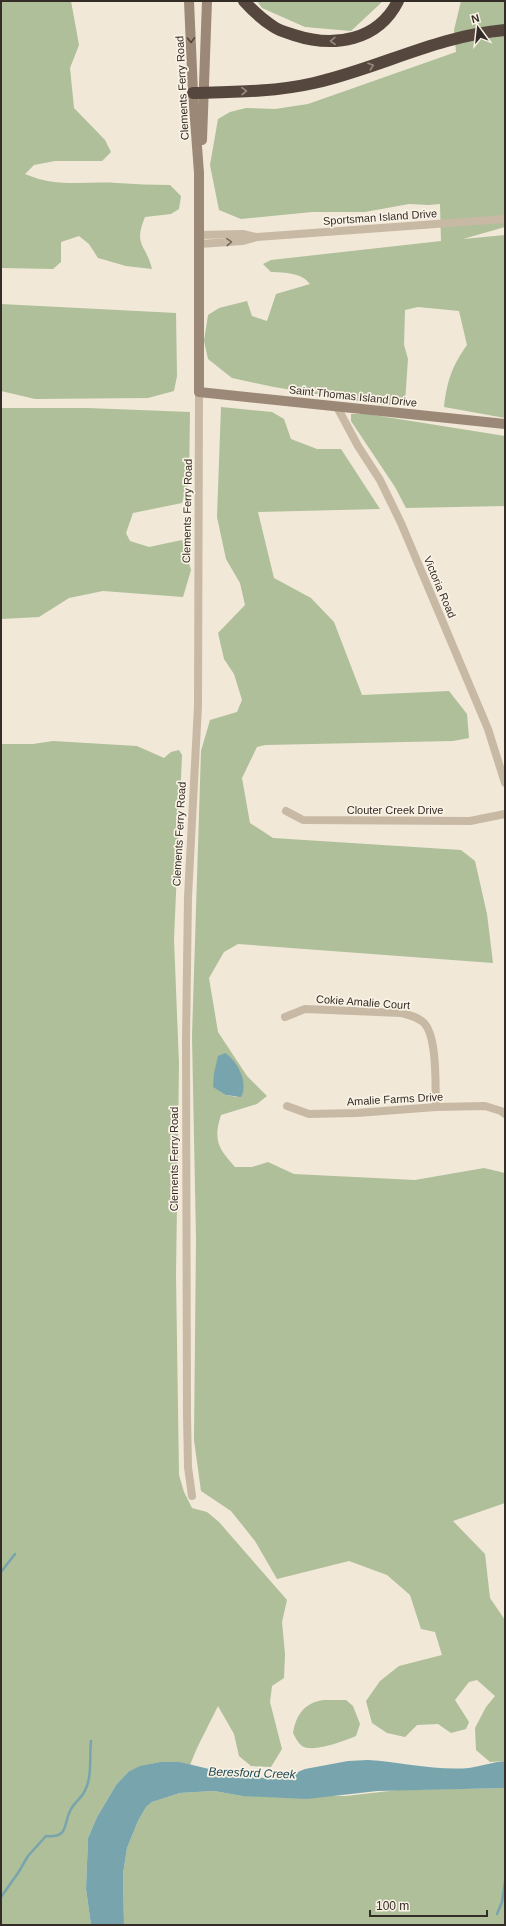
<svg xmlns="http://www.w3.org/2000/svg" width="506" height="1926" font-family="Arial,sans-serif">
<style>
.green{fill:#aebf99;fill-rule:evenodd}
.water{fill:#78a5ad}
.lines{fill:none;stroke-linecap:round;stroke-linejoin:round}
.stream{stroke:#78a5ad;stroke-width:2.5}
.minor{stroke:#c8b9a5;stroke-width:8}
.secondary{stroke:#9c8876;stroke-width:10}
.motorway{stroke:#55473d;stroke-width:12}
.oneway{stroke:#53483e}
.oneway2{stroke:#978b80}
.oneway3{stroke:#776b5f}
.labels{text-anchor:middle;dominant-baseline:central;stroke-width:3.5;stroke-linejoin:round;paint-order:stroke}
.street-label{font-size:11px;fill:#342c26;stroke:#f9f2e5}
.water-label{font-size:12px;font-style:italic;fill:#1d4a55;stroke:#f9f2e5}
</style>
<rect width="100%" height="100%" fill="#f1e8d8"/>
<!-- green -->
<g class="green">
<path d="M 1,1 L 71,1 L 79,45 L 70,68 L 74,108 L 105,140 L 111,152 L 102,161 L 55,161 L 34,165 L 25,174 C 57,188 85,181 117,183 C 135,184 152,185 170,185 L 181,196 L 179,209 L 171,214 L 145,217 C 133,246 146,244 152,269 L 126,266 L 98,258 L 89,244 L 79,236 L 61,242 L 61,262 L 53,269 L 1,268 Z"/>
<path d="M 257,1 L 383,1 L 351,31 L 305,27 L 262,8 Z"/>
<path d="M 461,1 L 505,1 L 505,227 L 463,239 L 505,235 L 505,418 L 444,407 C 447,381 452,366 467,345 L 459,311 L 418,307 L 405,310 L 404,345 L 408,359 L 405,402 L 400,405 L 382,405 L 274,387 L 232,378 L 208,359 L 204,341 L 208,315 L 219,308 L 247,301 L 252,316 L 267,321 L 276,294 L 310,284 C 301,272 285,273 271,272 L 263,264 L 271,260 L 441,241 L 440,204 L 429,205 L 409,204 L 365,212 L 312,212 L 241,219 L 219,210 L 210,165 L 218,119 L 230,112 L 246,108 L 275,109 L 308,104 L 456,52 L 454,30 Z"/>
<path d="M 1,304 L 176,313 L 177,376 L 174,391 L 148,398 L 35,399 L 1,391 Z"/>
<path d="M 221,407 L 272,412 L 284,419 L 291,439 L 317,449 L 341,449 L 380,509 L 258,512 L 274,578 L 311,598 L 334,622 L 362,695 L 449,691 L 467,714 L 469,738 L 453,741 L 265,745 L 257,747 L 242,778 L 250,823 L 273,838 L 461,850 L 475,861 L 487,914 L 493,963 L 238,944 L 224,952 L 209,978 L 218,1032 L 247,1076 L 267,1096 L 257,1104 L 221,1115 C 213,1140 218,1148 235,1167 L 252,1167 L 268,1162 L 294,1174 L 415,1180 L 484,1168 L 505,1173 L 505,1503 L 453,1521 L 485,1554 L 490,1598 L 505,1620 L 505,1761 L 490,1762 L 476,1750 L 475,1728 L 486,1707 L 495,1696 L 477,1680 L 469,1682 L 455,1700 L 469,1722 L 466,1729 L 451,1733 L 438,1724 L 417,1725 L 405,1737 L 387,1733 L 372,1723 L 366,1701 L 380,1681 L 399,1666 L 442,1655 L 435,1632 L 421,1629 L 410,1595 L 387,1575 L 349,1561 L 277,1579 L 255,1541 L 231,1511 L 201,1491 L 194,1440 L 196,1239 L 192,1036 L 201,751 L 210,720 L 237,712 L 242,700 L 234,674 L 224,659 L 218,633 L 245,605 L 240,583 L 226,559 L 217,517 ZM 218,1056 L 237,1097 L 226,1095 Z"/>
<path d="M 1,408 L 88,408 L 190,412 L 189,481 L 182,503 L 133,513 L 126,533 L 130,541 L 149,547 L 182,540 L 191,570 L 183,597 L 103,591 L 69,598 L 39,617 L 1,619 Z"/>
<path d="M 351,414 L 367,414 L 505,436 L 505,506 L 406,508 L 395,487 L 351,421 Z"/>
<path d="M 53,741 L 137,746 L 164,758 L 171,752 L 179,750 L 182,755 L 174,939 L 179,1064 L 176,1275 L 179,1475 L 184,1492 L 192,1508 L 207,1512 L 219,1522 L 287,1600 L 282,1622 L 285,1654 L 284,1678 L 272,1686 L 270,1702 L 282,1749 L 271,1767 L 251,1766 L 239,1756 L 234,1734 L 218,1706 L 197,1748 L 190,1765 L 180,1762 L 160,1762 L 151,1764 L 128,1772 L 116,1785 L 97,1817 L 88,1838 L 86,1889 L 91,1925 L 1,1925 L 1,744 L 33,744 Z"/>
<path d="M 323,1700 L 346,1700 L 353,1706 L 360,1724 L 356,1736 C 344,1741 313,1753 302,1746 C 298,1743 295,1737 293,1733 C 296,1714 305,1703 323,1700 Z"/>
<path d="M 505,1788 L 505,1925 L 124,1925 L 123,1874 L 127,1848 L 138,1821 L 146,1807 L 152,1802 L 180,1793 L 214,1791 L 242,1796 L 346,1796 L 398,1790 Z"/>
</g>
<!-- water -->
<g class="water">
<path d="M 225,1053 C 237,1060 249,1083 241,1097 L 226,1095 L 213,1087 L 214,1073 L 218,1056 Z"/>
<path d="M 368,1760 C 401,1762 436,1771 469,1768 C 481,1766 493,1762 505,1761 L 505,1788 L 377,1791 L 307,1799 L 242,1796 L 214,1791 L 180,1793 L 152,1802 L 146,1807 L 138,1821 L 127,1848 L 123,1874 L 124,1925 L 91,1925 L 86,1889 L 88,1838 L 97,1817 L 116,1785 L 128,1772 L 140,1766 L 160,1762 L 180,1762 L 234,1775 L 274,1779 L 286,1777 L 305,1769 L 348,1761 Z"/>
</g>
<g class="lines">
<!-- stream -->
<g class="stream">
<path d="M 1,1572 L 15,1554"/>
<path d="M 1,1897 L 18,1873 L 28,1856 L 46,1836 C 69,1838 63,1825 70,1811 C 73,1804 79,1800 83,1794 C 93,1779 89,1758 91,1741"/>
<path d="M 497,1914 L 502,1902 L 505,1881"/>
</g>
<!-- minor -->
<g class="minor">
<path d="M 200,235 L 243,234 L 256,237"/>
<path d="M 200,244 L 243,241 L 257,237 L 505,219"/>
<path d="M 337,407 L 358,446 L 380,480 L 401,523 L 488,729 L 505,783"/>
<path d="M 286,811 L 303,820 L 470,821 L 505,814"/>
<path d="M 285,1017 L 305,1009 L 401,1013 C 409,1015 416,1016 423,1022 C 438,1035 435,1088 436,1107"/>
<path d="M 287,1106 L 309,1114 L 357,1113 L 436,1107 L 485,1106 L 501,1111 L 505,1114"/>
<path d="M 192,1496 L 188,1467 L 187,1415 L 186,1039 L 188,897 L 198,706 L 199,392"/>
</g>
<!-- secondary -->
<g class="secondary">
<path d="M 189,1 L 193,93 L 199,173 L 199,392 L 505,424"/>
<path d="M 202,140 L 207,1"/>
</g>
<!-- motorway -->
<g class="motorway">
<path d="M 244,1 C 253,11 263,20 274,27 C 280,31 288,33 294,35 C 334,48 378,41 398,1"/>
<path d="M 193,93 C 233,92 275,92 314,83 C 380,68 436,36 505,30"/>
</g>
</g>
<!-- one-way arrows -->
<defs><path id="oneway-chevron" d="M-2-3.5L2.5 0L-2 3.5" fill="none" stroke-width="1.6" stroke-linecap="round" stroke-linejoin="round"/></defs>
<use class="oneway" href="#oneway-chevron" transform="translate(191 40) rotate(88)"/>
<g class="oneway2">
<use href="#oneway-chevron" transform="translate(333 41) rotate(178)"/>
<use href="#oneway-chevron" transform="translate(371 66) rotate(-19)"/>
<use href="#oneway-chevron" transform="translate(244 91) rotate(-2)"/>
</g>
<use class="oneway3" href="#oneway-chevron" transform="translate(229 242) rotate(-3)"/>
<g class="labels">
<!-- street labels -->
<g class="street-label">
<text transform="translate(182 88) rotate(-93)">Clements Ferry Road</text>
<text transform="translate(380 217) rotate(-4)">Sportsman Island Drive</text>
<text transform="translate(353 396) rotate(6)">Saint Thomas Island Drive</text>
<text transform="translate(187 511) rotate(-89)">Clements Ferry Road</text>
<text transform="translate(440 587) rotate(67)">Victoria Road</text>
<text x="395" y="810">Clouter Creek Drive</text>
<text transform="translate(179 834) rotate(-87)">Clements Ferry Road</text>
<text transform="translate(363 1002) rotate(4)">Cokie Amalie Court</text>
<text transform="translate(395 1099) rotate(-3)">Amalie Farms Drive</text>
<text transform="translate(174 1159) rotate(-90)">Clements Ferry Road</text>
</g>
<!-- water labels -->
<g class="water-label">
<text transform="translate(252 1773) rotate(2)">Beresford Creek</text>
</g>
</g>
<!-- border -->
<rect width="506" height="1926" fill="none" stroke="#342c26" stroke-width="4"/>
<!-- north arrow -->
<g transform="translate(478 28) rotate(345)" stroke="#f9f2e5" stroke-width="3" paint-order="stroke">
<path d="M0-3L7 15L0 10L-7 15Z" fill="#342c26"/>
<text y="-6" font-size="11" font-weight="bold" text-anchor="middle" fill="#342c26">N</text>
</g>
<!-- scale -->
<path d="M370 1910v6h117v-6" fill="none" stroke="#342c26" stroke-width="2"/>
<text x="376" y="1910" font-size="12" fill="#342c26" stroke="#f9f2e5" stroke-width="3" paint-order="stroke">100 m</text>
</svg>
